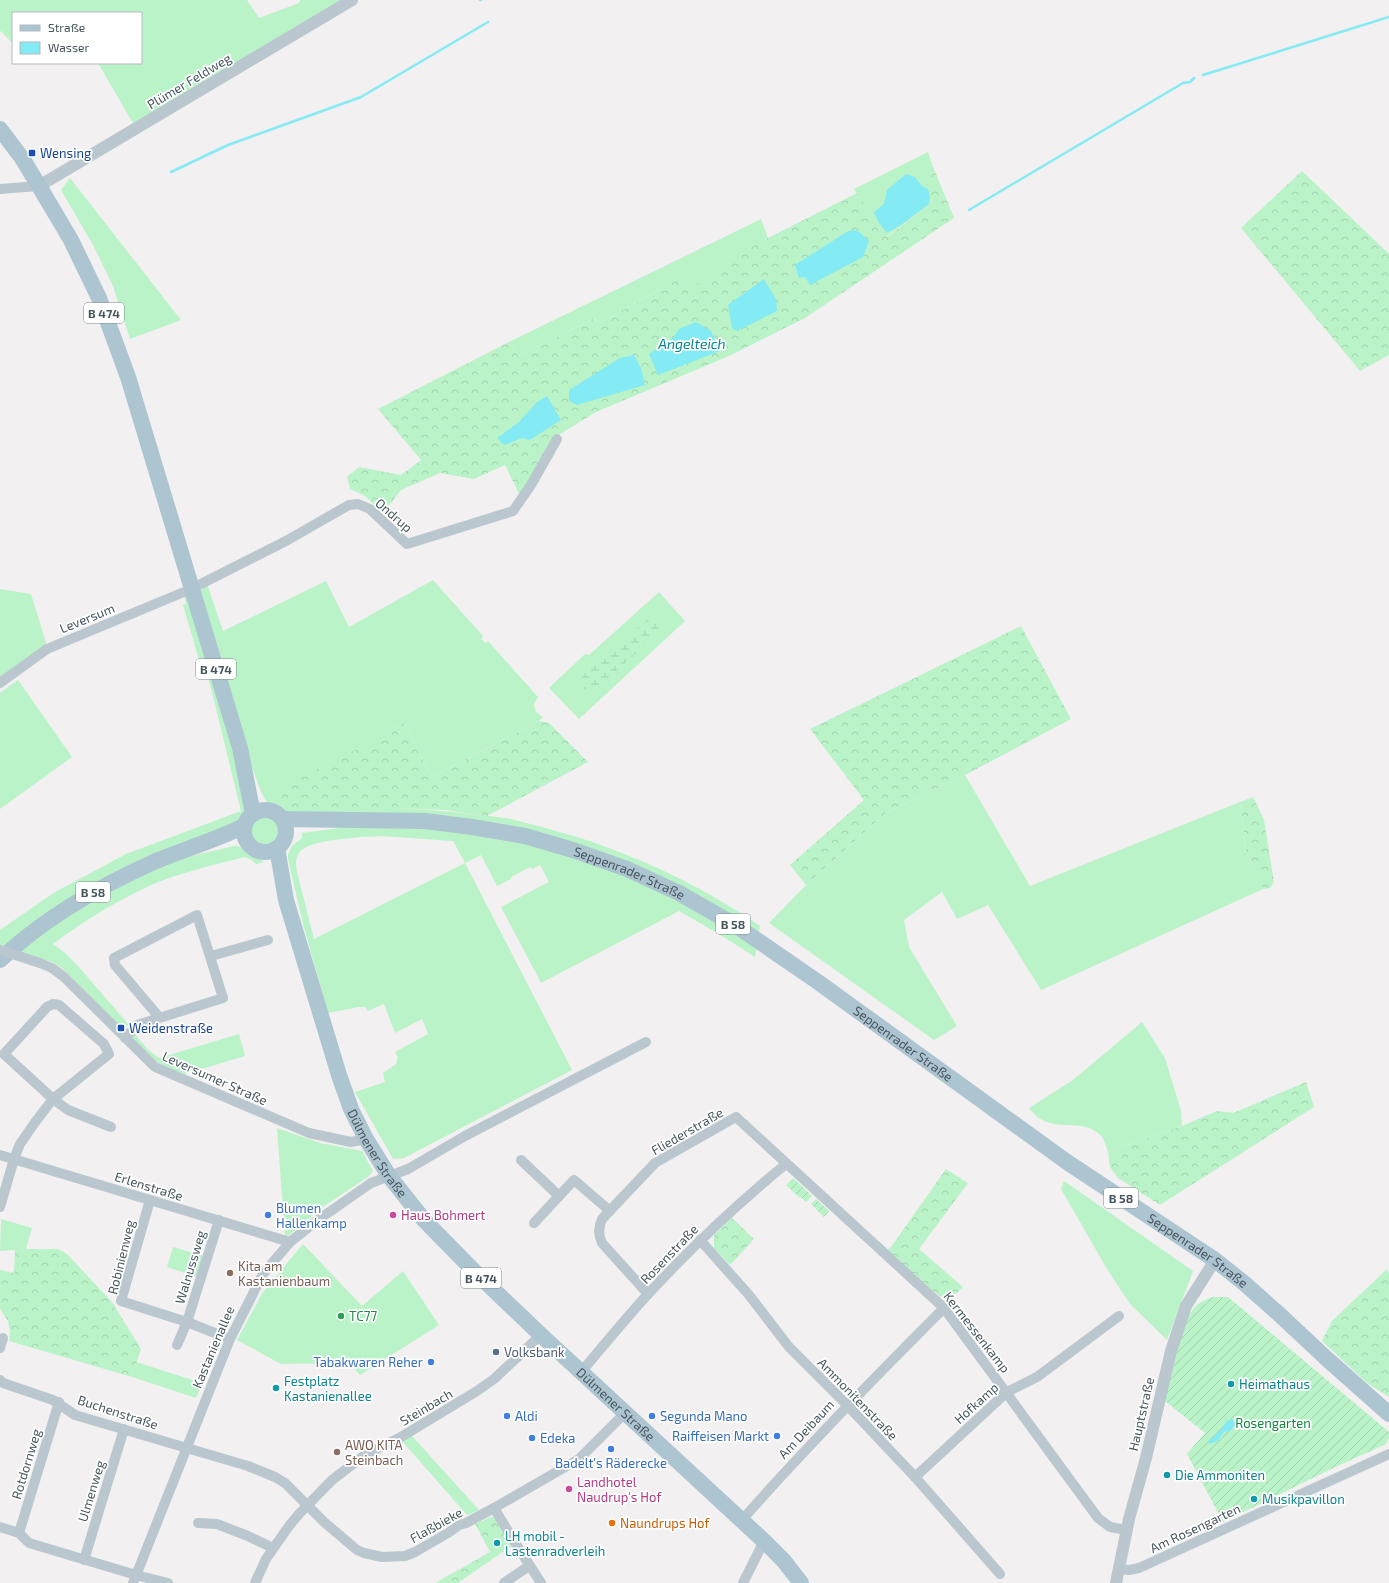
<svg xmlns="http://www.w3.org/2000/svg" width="1389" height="1583" font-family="'Exo 2',sans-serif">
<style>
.grass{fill:#bbf3c9;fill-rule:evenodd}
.forest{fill:url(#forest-crowns)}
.wetland{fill:url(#wetland-marsh)}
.garden{fill:url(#garden-furrows)}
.water{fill:#84ebf4}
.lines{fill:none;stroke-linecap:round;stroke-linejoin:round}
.stream{stroke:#84ebf4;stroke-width:2.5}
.minor{stroke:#bac7ce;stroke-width:10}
.tertiary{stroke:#bac7ce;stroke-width:12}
.primary{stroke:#adc4d1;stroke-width:16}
.minor-bridge{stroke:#bac7ce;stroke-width:10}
.transit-dot{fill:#1a4fb4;stroke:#fff;stroke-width:1.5}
.shop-dot{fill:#3f7fe0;stroke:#fff;stroke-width:1.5}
.hotel-dot{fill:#d1479c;stroke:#fff;stroke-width:1.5}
.education-dot{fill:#8d6e63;stroke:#fff;stroke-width:1.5}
.leisure-dot{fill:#2e9e5b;stroke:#fff;stroke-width:1.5}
.service-dot{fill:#5c6f8a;stroke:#fff;stroke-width:1.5}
.culture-dot{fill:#0f9aa8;stroke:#fff;stroke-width:1.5}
.food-dot{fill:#e8710a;stroke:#fff;stroke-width:1.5}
.labels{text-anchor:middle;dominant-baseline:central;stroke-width:3.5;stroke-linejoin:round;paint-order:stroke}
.shield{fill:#fff;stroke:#7e898f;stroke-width:1}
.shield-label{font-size:12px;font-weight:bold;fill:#46565f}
.street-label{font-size:13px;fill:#46565f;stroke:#fff}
.transit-label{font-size:13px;fill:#164399;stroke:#fff;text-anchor:start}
.shop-label{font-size:13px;fill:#366cbe;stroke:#fff;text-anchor:start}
.hotel-label{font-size:13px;fill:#b23c85;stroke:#fff;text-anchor:start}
.education-label{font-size:13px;fill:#785e54;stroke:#fff;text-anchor:start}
.leisure-label{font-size:13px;fill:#27864d;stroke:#fff;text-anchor:start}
.service-label{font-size:13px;fill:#4e5e75;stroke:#fff;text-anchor:start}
.culture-label{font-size:13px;fill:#0d838f;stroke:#fff;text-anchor:start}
.park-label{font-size:13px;fill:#0f883c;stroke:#fff}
.food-label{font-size:13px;fill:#c56008;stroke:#fff;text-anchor:start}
.water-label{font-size:14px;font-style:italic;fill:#04838e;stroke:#fff}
</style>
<defs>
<pattern id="forest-crowns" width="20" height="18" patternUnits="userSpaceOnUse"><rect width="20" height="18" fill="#bbf3c9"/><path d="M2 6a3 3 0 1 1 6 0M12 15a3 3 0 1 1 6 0" fill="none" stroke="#a2d2af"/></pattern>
<pattern id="wetland-marsh" width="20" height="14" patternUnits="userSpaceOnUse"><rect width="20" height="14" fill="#bbf3c9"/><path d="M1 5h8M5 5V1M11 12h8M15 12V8" fill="none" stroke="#a2d2af"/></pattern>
<pattern id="garden-furrows" width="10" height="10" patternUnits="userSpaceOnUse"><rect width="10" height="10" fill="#bbf3c9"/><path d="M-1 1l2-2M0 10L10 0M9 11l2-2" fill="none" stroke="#a2d2af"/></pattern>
</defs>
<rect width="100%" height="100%" fill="#f2f0f0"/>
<!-- grass -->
<g class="grass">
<path d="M 0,0 L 247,0 L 259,18 L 299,3 L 300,0 L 343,0 L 134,125 L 98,63 L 141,63 L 141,13 L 13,13 L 13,44 L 1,31 L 0,32 Z"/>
<path d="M 928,152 L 932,164 L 925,172 L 933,202 L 886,237 L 854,189 Z"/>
<path d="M 70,178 L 181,320 L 130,339 L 113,286 L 93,245 L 61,190 Z"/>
<path d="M 761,219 L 768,238 L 691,289 L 681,278 L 601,322 L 593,319 L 518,356 L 509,342 Z"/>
<path d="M 433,580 L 483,636 L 481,639 L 486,643 L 488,641 L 538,697 L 534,704 L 536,712 L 543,717 L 539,721 L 432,777 L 404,723 L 394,728 L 395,730 L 397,808 C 435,810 473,813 511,819 C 524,822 537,826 549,829 C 624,849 696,882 760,926 L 759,935 L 546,836 L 287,816 L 267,802 L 262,794 L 247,754 L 198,594 L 207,584 L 223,631 L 326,581 L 349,627 Z"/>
<path d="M 0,589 L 31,594 L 47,646 L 0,680 Z"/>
<path d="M 659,592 L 685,621 L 579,719 L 549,688 L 585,654 L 589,655 Z"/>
<path d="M 184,596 L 187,597 L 234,742 L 246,812 L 241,821 L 184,846 L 5,948 L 0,947 L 0,930 L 55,892 L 126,854 L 241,811 L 213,696 L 207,674 L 200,663 L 183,605 L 186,604 Z"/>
<path d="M 18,680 L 72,757 L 0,809 L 0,693 Z"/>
<path d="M 965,775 L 1030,886 L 1240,802 L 1246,852 L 1263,889 L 1041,990 L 988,905 L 957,919 L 942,892 L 904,920 L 909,947 L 957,1026 L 934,1040 L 769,923 L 806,885 L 886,813 Z"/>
<circle cx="265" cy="831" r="15"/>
<path d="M 406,826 L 528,842 L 643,881 L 757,946 L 755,957 L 719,934 L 679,911 L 541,983 L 501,907 L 549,882 L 540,865 L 532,869 L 530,867 L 511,877 L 511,879 L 497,886 L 481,855 L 465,863 L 572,1070 L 404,1158 L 393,1159 L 355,1092 L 385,1082 L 383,1073 L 396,1064 L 398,1057 L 395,1052 L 428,1034 L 422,1019 L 395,1033 L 384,1004 L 368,1011 L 365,1007 L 359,1007 L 328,1013 L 303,924 L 288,859 L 288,854 L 292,846 L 302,838 L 302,833 L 338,828 ZM 381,836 L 453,841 L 465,863 L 314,939 L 297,872 C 296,865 295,859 299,853 C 307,839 364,837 381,836 Z"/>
<path d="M 234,846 L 242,847 L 264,862 L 256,864 L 252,860 L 245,857 C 213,865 179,873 149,886 C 115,902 82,922 53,944 L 65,953 L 78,966 L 129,1025 L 122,1028 L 62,968 L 53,962 L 17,952 L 51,925 L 108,890 L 179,859 Z"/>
<path d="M 1142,1022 L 1165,1058 L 1181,1111 L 1182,1126 L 1108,1152 C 1106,1147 1105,1141 1102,1137 C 1083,1114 1050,1138 1029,1108 L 1073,1080 Z"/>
<path d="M 134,1033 L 147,1049 L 159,1058 L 239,1034 L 245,1056 L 185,1074 L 178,1071 L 173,1072 L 149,1056 L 131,1036 Z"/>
<path d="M 277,1128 L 320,1143 L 362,1151 L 373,1171 L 368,1177 L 324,1206 L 289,1235 L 285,1236 Z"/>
<path d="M 1064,1181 L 1193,1271 L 1167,1340 L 1130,1304 L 1107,1269 L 1061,1189 Z"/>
<path d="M 1,1219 L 32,1228 L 26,1249 L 0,1251 Z"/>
<path d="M 303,1244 L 362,1306 L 403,1271 L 439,1325 L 360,1375 L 350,1363 L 281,1364 L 237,1340 L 263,1292 Z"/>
<path d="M 173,1247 L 204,1256 L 197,1277 L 167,1267 Z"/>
<path d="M 136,1362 L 202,1383 L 196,1398 L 132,1377 Z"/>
<path d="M 412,1436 L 479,1510 L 467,1515 L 402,1441 Z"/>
</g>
<!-- forest -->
<g class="forest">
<path d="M 932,164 L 954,218 L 805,318 L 729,356 L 596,412 L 555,437 L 520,496 L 505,465 L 474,479 L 440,473 L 401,490 L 383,513 L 365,496 L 350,489 L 347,477 L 359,467 L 401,475 L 421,460 L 378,409 L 509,342 L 518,356 L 593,319 L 601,322 L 681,278 L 691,288 L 760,242 L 857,193 L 887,237 L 933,202 L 924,172 Z"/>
<path d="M 1302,171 L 1389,254 L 1389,355 L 1360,371 L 1241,228 Z"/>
<path d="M 1021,626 L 1071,719 L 965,775 L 886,813 L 806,885 L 790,865 L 864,800 L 810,729 Z"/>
<path d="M 539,721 L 549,723 L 588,762 L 487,816 L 446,810 L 397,808 L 297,810 L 281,800 L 276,790 L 395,730 L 394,728 L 404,723 L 432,777 Z"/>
<path d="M 1253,797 L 1264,820 L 1274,882 L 1270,888 L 1263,889 L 1246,852 L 1240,802 Z"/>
<path d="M 1306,1082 L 1314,1107 L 1160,1205 L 1118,1178 L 1110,1167 L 1108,1152 L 1182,1126 L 1217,1111 L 1233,1113 Z"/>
<path d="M 946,1169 L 968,1183 L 919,1249 L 963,1287 L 947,1302 L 885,1252 L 891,1247 Z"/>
<path d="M 732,1218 L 754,1239 L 730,1265 L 714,1248 L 714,1235 Z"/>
<path d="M 15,1249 L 58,1249 L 67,1254 L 112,1302 L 141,1349 L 132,1377 L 9,1341 L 10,1332 L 8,1321 L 0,1309 L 0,1270 L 14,1273 Z"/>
<path d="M 1387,1269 L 1389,1274 L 1389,1397 L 1367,1383 L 1322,1341 L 1332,1321 Z"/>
<path d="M 491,1517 L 494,1517 L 511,1546 L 458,1583 L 435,1583 L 490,1552 L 475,1524 Z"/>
</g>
<!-- wetland -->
<path class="wetland" d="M 647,620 L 654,622 L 659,628 L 656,636 L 593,691 L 584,689 L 579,683 L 584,674 Z"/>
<!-- garden -->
<g class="garden">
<path d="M 793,1178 L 812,1196 L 806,1202 L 801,1197 L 800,1198 L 786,1185 Z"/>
<path d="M 816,1199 L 829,1211 L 824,1217 L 811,1204 Z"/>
<path d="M 1212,1297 L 1228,1297 L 1389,1432 L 1389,1438 L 1386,1444 L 1331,1469 L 1223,1522 L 1187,1454 L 1205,1433 L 1165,1401 C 1170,1381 1182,1315 1198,1304 C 1202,1301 1208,1299 1212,1297 Z"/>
</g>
<!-- water -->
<g class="water">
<path d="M 906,174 L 915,177 L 922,186 L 928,189 L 930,196 L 929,204 L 901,225 L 887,233 L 879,223 L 874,212 L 884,204 L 887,190 Z"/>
<path d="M 857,230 L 869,241 L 863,257 L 810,285 L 805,277 L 799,278 L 795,265 L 848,231 Z"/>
<path d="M 764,279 L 776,299 L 777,311 L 737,331 L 732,328 L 728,305 Z"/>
<path d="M 696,322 L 711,331 L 720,351 L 658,375 L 649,354 L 674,337 L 679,329 Z"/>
<path d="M 634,355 L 641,368 L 645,385 L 577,405 L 569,401 L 569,390 L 620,358 Z"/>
<path d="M 547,396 L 561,420 L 530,440 L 522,438 L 504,445 L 497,438 L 519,422 L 537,402 Z"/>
<path d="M 1232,1419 L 1235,1422 L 1235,1426 L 1230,1431 L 1224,1432 L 1218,1441 L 1209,1444 L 1208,1442 L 1223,1428 C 1224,1423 1227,1420 1232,1419 Z"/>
</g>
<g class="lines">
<!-- stream -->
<g class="stream">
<path d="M 480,0 L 481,0"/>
<path d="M 1203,75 L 1389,17"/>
<path d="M 171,172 L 228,145 L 361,97 L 488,22"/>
<path d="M 969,210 L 1183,83 L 1190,82 L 1194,78"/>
</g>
<!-- minor -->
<g class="minor">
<path d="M 0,189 L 39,186"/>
<path d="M 0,683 L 47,649 L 191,589 L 286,541 L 349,505 L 358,504 L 370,509 L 407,544 L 513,511 L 531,485 L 557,439"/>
<path d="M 211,956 L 268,940"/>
<path d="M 40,963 L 52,968 L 64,977 L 155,1067 L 309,1133 L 351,1142 L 366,1139"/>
<path d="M 125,1038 L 137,1025 L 223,998 L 197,915 L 114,958 L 115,965 L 159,1017"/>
<path d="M 0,1155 L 290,1242"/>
<path d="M 521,1160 L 559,1196"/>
<path d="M 150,1200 L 121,1301 L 187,1322 L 230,1339"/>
<path d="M 0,1207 L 14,1159 L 20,1144 L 36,1121 L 53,1099 L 109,1054 L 104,1044 L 59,1005 L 53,1004 L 47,1007 L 4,1054 L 53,1099 L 68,1110 L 111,1127"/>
<path d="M 534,1223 L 574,1180 L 610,1211"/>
<path d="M 700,1240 L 749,1295 L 789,1347 L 847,1405 L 915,1477 L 1000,1574"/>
<path d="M 648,1294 L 602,1243 C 598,1235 598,1228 602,1219 L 655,1163 L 736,1117 L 944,1308 L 1098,1518 L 1110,1527 L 1127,1530"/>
<path d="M 177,1345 L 187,1322 L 219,1220"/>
<path d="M 0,1348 L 3,1338"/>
<path d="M 582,1371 C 604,1345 626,1318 649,1293 C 692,1247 737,1204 786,1164"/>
<path d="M 0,1380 L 3,1383 L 53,1400 L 75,1415 L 248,1466 L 275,1477 L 285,1483 L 324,1522 L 357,1550 L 364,1553 L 382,1557 L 405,1556 L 415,1552 L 448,1533 L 459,1525 L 466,1523 L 494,1508 L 579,1459 L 626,1412"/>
<path d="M 915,1477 L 1007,1392 L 1037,1377 L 1119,1316"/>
<path d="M 494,1508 L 514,1541 L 541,1583"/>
<path d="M 742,1520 C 807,1446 875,1377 944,1308"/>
<path d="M 198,1523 L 217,1524 L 248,1536 L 273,1548"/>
<path d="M 0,1527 L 19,1533 L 29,1543 L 136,1575 L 168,1583"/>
<path d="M 19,1533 L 59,1402"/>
<path d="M 84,1560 L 124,1429"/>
<path d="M 1119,1569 L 1129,1570 L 1139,1568 L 1389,1454"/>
<path d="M 133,1583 L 230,1339 L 263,1274 L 290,1242 L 315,1222 L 371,1183 L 408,1169 L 465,1136 L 646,1042"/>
<path d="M 255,1583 L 266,1559 L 289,1526 L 299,1514 L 332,1480 L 365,1455 L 401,1437 L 477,1391 L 494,1379 L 541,1335"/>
<path d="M 504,1583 L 529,1566"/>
<path d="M 743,1583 L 764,1541"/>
</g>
<!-- tertiary -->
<g class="tertiary">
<path d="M 39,186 L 352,0"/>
<path d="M 1116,1583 L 1129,1519 L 1146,1458 L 1171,1351 L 1186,1306 L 1215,1260"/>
</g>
<!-- primary -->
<g class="primary">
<path d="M 0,129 L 22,158 L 39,186 L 71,240 L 99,298 L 128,377 L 240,748 L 253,814"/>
<circle cx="265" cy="831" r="21"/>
<path id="s1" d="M 282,819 L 425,821 L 472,827 L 525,836 L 573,850 L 627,869 L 679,893 L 735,925 L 818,982 L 1067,1162 L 1215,1260 L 1244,1283 L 1280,1315 L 1327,1359 L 1389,1414"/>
<path id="s2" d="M 277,848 L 286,900 L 339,1075 L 351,1109 L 366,1139 L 389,1176 L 424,1220 L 477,1274 L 541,1335 L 764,1541 L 784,1561 L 801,1583"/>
<path d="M 0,960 C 45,917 100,886 156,861 C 185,849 216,840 244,826"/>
</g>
<!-- minor-bridge -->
<path class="minor-bridge" d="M 0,950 L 40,963"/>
</g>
<!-- markers -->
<g class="transit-dot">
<rect x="28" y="149" width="8" height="8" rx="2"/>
<rect x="117" y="1024" width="8" height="8" rx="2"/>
</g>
<g class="shop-dot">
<circle cx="268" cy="1215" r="4"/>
<circle cx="431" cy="1362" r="4"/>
<circle cx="507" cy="1416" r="4"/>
<circle cx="652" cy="1416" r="4"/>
<circle cx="777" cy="1436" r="4"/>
<circle cx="532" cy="1438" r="4"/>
<circle cx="611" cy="1449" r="4"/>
</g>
<g class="hotel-dot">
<circle cx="393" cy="1215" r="4"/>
<circle cx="569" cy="1489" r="4"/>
</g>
<g class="education-dot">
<circle cx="230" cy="1273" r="4"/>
<circle cx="337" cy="1452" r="4"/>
</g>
<circle class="leisure-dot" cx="341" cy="1316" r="4"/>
<circle class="service-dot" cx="496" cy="1352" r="4"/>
<g class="culture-dot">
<circle cx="1231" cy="1384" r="4"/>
<circle cx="276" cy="1388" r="4"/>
<circle cx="1167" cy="1475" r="4"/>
<circle cx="1254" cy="1499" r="4"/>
<circle cx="497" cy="1543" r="4"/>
</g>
<circle class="food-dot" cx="612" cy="1523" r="4"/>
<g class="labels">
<!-- shield labels -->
<g class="shield">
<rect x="84" y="303" width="40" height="20" rx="3"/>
<rect x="196" y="659" width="40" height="20" rx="3"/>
<rect x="76" y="882" width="34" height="20" rx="3"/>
<rect x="716" y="914" width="34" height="20" rx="3"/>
<rect x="1104" y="1188" width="34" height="20" rx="3"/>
<rect x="461" y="1268" width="40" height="20" rx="3"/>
</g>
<g class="shield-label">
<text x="104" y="313">B 474</text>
<text x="216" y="669">B 474</text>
<text x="93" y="892">B 58</text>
<text x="733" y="924">B 58</text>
<text x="1121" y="1198">B 58</text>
<text x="481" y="1278">B 474</text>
</g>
<!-- street labels -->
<g class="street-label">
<text transform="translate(189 81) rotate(-31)">Plümer Feldweg</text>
<text transform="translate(394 515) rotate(41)">Ondrup</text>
<text transform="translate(87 618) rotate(-22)">Leversum</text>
<text stroke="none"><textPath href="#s1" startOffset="355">Seppenrader Straße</textPath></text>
<text stroke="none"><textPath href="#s1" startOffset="679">Seppenrader Straße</textPath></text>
<text transform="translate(215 1078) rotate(24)">Leversumer Straße</text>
<text transform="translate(687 1131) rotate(-30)">Fliederstraße</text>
<text stroke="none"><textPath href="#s2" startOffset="323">Dülmener Straße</textPath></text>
<text transform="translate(149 1186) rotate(17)">Erlenstraße</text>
<text stroke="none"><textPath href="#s1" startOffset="1039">Seppenrader Straße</textPath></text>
<text transform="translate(669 1254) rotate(-46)">Rosenstraße</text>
<text transform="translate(121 1257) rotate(-76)">Robinienweg</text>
<text transform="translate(190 1267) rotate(-73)">Walnussweg</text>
<text transform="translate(977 1332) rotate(52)">Kermessenkamp</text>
<text transform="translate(213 1347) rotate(-67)">Kastanienallee</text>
<text transform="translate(858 1399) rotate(46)">Ammonitenstraße</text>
<text stroke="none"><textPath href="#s2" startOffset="671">Dülmener Straße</textPath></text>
<text transform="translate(976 1403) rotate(-42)">Hofkamp</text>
<text transform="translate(426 1407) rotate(-31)">Steinbach</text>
<text transform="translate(118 1412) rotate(18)">Buchenstraße</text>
<text transform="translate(1141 1414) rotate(-77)">Hauptstraße</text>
<text transform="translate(806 1429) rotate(-47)">Am Deibaum</text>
<text transform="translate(26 1464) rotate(-73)">Rotdornweg</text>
<text transform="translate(91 1491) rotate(-73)">Ulmenweg</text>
<text transform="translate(436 1525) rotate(-29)">Flaßbieke</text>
<text transform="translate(1195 1528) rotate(-25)">Am Rosengarten</text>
</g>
<!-- transit labels -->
<g class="transit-label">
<text x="40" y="153">Wensing</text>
<text x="129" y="1028">Weidenstraße</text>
</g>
<!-- shop labels -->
<g class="shop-label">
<text x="276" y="1208">Blumen<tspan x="276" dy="15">Hallenkamp</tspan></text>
<text x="423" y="1362" text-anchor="end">Tabakwaren Reher</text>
<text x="515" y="1416">Aldi</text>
<text x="660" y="1416">Segunda Mano</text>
<text x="769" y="1436" text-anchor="end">Raiffeisen Markt</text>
<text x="540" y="1438">Edeka</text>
<text x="611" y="1463" text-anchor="middle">Badelt's Räderecke</text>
</g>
<!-- hotel labels -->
<g class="hotel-label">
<text x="401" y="1215">Haus Bohmert</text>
<text x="577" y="1482">Landhotel<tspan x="577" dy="15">Naudrup's Hof</tspan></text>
</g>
<!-- education labels -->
<g class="education-label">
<text x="238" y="1266">Kita am<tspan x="238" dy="15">Kastanienbaum</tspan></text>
<text x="345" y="1445">AWO KITA<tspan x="345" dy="15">Steinbach</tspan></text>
</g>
<!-- leisure labels -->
<g class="leisure-label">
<text x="349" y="1316">TC77</text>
</g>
<!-- service labels -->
<g class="service-label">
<text x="504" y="1352">Volksbank</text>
</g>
<!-- culture labels -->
<g class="culture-label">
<text x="284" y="1381">Festplatz<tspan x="284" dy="15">Kastanienallee</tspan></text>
<text x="1239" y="1384">Heimathaus</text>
<text x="1175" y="1475">Die Ammoniten</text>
<text x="1262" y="1499">Musikpavillon</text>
<text x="505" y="1536">LH mobil -<tspan x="505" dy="15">Lastenradverleih</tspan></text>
</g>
<!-- park labels -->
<g class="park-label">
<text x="1273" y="1423">Rosengarten</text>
</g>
<!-- food labels -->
<g class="food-label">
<text x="620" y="1523">Naundrups Hof</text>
</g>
<!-- water labels -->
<g class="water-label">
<text x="692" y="343">Angelteich</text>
</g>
</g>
<!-- legend -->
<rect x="12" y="12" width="130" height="52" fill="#ffffff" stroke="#b5bbbf"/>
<rect x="20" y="25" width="20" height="6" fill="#adc4d1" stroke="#b5bbbf"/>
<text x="48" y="32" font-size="12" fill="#46565f">Straße</text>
<rect x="20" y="42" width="20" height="12" fill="#84ebf4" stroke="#b5bbbf"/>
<text x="48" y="52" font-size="12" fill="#46565f">Wasser</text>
</svg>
